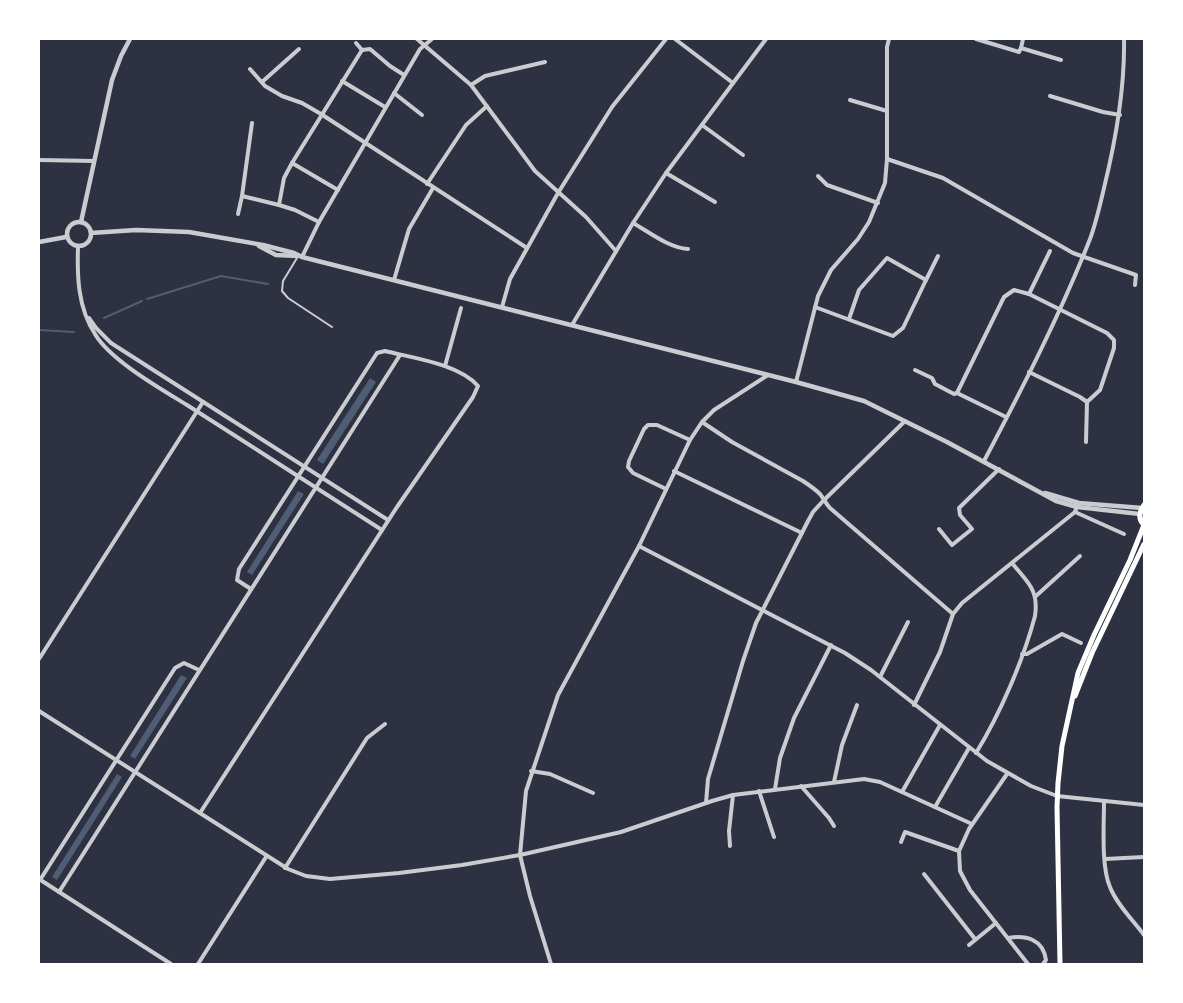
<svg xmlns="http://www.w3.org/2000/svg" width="1183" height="1003" font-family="Georgia,serif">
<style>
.water{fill:#4f5d75}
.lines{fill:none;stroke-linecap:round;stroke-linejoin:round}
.stream{stroke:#4f5d75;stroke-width:2}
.service{stroke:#caccd0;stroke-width:2}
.minor{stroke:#caccd0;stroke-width:4}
.tertiary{stroke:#caccd0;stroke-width:4.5}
.secondary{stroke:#fff;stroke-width:5}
</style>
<rect width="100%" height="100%" fill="#2d3142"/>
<!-- water -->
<g class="water">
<path d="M 370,378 L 376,382 L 323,464 L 317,460 Z"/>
<path d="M 298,491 L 304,494 L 252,575 L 247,572 Z"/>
<path d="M 181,675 L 187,678 L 135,759 L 130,756 Z"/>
<path d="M 117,774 L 122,777 L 57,880 L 52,877 Z"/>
</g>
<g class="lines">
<!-- stream -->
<g class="stream">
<path d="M 147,299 L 221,276 L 268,284"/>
<path d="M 104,318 L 142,301"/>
<path d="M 39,330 L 74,332"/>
</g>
<!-- service -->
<path class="service" d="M 297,258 L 283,281 L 282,291 L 288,298 L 332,327"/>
<!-- minor -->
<g class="minor">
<path d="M 417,39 L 471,85 L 535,171 L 586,217 L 616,251"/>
<path d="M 675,39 L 733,83"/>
<path d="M 976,39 L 1019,52 L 1021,48 L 1061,60"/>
<path d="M 356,43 L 362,50"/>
<path d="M 1021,48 L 1023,39"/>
<path d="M 362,50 L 370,49 L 390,66 L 404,75"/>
<path d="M 250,69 L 265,86 L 282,96 L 302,103 L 321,114 L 527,248"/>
<path d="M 342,81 L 385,107"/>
<path d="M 262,82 L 299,49"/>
<path d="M 471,85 L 485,76 L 545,62"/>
<path d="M 394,93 L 422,115"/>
<path d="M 1050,96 L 1103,112 L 1120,115"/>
<path d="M 850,100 L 887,111"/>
<path d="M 252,123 L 242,196 L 279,205"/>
<path d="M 702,125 L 743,155"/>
<path d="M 887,159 L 943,178 L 1073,253 L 1136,275 L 1135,285"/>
<path d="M 39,160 L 94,161"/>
<path d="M 292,163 L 338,190"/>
<path d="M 666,173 L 715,202"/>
<path d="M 818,176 L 827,185 L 878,203"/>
<path d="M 427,184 L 466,125 L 487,106"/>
<path d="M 238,214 L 242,196"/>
<path d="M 319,222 L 295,210 L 279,205 L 284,178 L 292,163 L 362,50"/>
<path d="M 633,223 C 649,232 669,248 688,249"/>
<path d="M 78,247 C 77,277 78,308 95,334 C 110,360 161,389 187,405 C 252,447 317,488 382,530"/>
<path d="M 302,257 L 319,222 L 420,49 L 432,39"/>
<path d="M 394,280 L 409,229 L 433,188"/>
<path d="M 926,280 L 938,256"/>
<path d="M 1029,294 L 1050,251"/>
<path d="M 502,307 L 510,279 L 558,193 L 612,107 L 666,39"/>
<path d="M 815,307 L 893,336 L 903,328 L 926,280 L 887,258 L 859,290 L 849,319"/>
<path d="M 89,318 L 96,328 L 111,343 L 388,520"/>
<path d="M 572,325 L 633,223 L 666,173 L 766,39"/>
<path d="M 445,366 L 461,308"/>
<path d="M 915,370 L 932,378 L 935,384 L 954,394 L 957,393 L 1006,417"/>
<path d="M 796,382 L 818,296 L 831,270 L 858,239 L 869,222 L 885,183 L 887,159 L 887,47 L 889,39"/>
<path d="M 957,393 L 1004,297 L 1014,290 L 1029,294 L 1107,333 L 1114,340 L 1114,348 L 1100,390 L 1087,402 L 1080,397 L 1029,372"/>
<path d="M 702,422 L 732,442 L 803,481 C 809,485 815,489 820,494 C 824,499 826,504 830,508 L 953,614"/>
<path d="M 1086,442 L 1087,402"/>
<path d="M 984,461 C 1022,389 1060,315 1090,239 C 1096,223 1100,205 1104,188 C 1116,139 1125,89 1124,39"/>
<path d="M 674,471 L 802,533"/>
<path d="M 666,489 L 633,473 L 628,467 L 629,461 L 644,429 L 648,425 L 657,425 L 690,440"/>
<path d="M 1075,512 L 1124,534"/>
<path d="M 939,529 L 952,545 L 972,529 L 960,515 L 959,508 L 999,469"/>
<path d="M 639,546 L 845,653 L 871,670 L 987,761 L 1031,786 L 1057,796 L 1144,805"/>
<path d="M 1036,596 L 1080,556"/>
<path d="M 1022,654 L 1027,654 L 1062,634 L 1081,643"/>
<path d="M 39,659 L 203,402"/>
<path d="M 880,677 L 908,622"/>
<path d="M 914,705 L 940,652 L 953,614 L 962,603 L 1075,512 L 1077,506"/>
<path d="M 39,711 L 288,869 L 306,876 L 330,879 L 399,873 L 462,865 L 520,855 L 621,832 L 712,801 L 733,795 L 864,779 L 880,782 L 972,824"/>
<path d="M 976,753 C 1000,714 1023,661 1035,616 C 1039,589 1027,582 1012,563"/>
<path d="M 531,771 L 550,774 L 593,793"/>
<path d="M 1007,774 L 969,829 L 959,851 L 960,871 L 970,890 L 1028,964"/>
<path d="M 834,782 L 842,745 L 857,705"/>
<path d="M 801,786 L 829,818 L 834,826"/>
<path d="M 775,789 L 780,758 L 794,718 L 831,645"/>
<path d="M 759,791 L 774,837"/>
<path d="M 902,792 L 940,725"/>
<path d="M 1104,801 C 1104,824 1101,867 1110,887 C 1117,905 1133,920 1144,935"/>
<path d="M 706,803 L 708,779 L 743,661 L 756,623 L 808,521 L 813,512 L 823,501 L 905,421"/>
<path d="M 935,807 L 969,748"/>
<path d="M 200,813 L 397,507 L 473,397 L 478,386 C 459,364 413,358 385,351 L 377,353 L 239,569 L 237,580 L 251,589"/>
<path d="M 901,842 L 905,832 L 959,851"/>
<path d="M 730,846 L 729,831 L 733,795"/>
<path d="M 1105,859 L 1144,857"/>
<path d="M 285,868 L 367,738 L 385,724"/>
<path d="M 924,874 L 975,939"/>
<path d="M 39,879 L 171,964"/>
<path d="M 40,880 L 175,668 L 184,663 L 199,670"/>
<path d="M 59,892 L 400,355"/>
<path d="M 1008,938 C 1026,935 1043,939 1046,960 L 1043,964"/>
<path d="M 969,945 L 996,923"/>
<path d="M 198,964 L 266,857"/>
<path d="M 551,964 L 530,896 L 520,855 L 526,791 L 558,695 L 639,546 L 690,440 L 702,422 L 714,410 L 768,375"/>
</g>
<!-- tertiary -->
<g class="tertiary">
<circle cx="79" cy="234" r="12"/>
<path d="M 81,222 L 112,80 L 121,56 L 130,39"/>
<path d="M 91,233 L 136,230 L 189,232 L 263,245 L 294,253 L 302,257 L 796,382 L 864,401 L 947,442 L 1056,501 L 1077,507 L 1140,514"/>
<path d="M 39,242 L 66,237"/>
<path d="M 259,246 L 276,255 L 298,256"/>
<path d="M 1045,493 L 1079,503 L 1142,508"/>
</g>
<!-- secondary -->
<g class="secondary">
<path d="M 1144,505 C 1139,512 1138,519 1144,525"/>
<path d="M 1075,696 L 1092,653 L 1144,544"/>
<path d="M 1060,964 L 1057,807 L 1058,783 L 1062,746 L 1078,673 L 1094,635 L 1130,560 L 1144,525"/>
</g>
</g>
<!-- border -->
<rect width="1183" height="1003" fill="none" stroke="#ffffff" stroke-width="80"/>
</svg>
